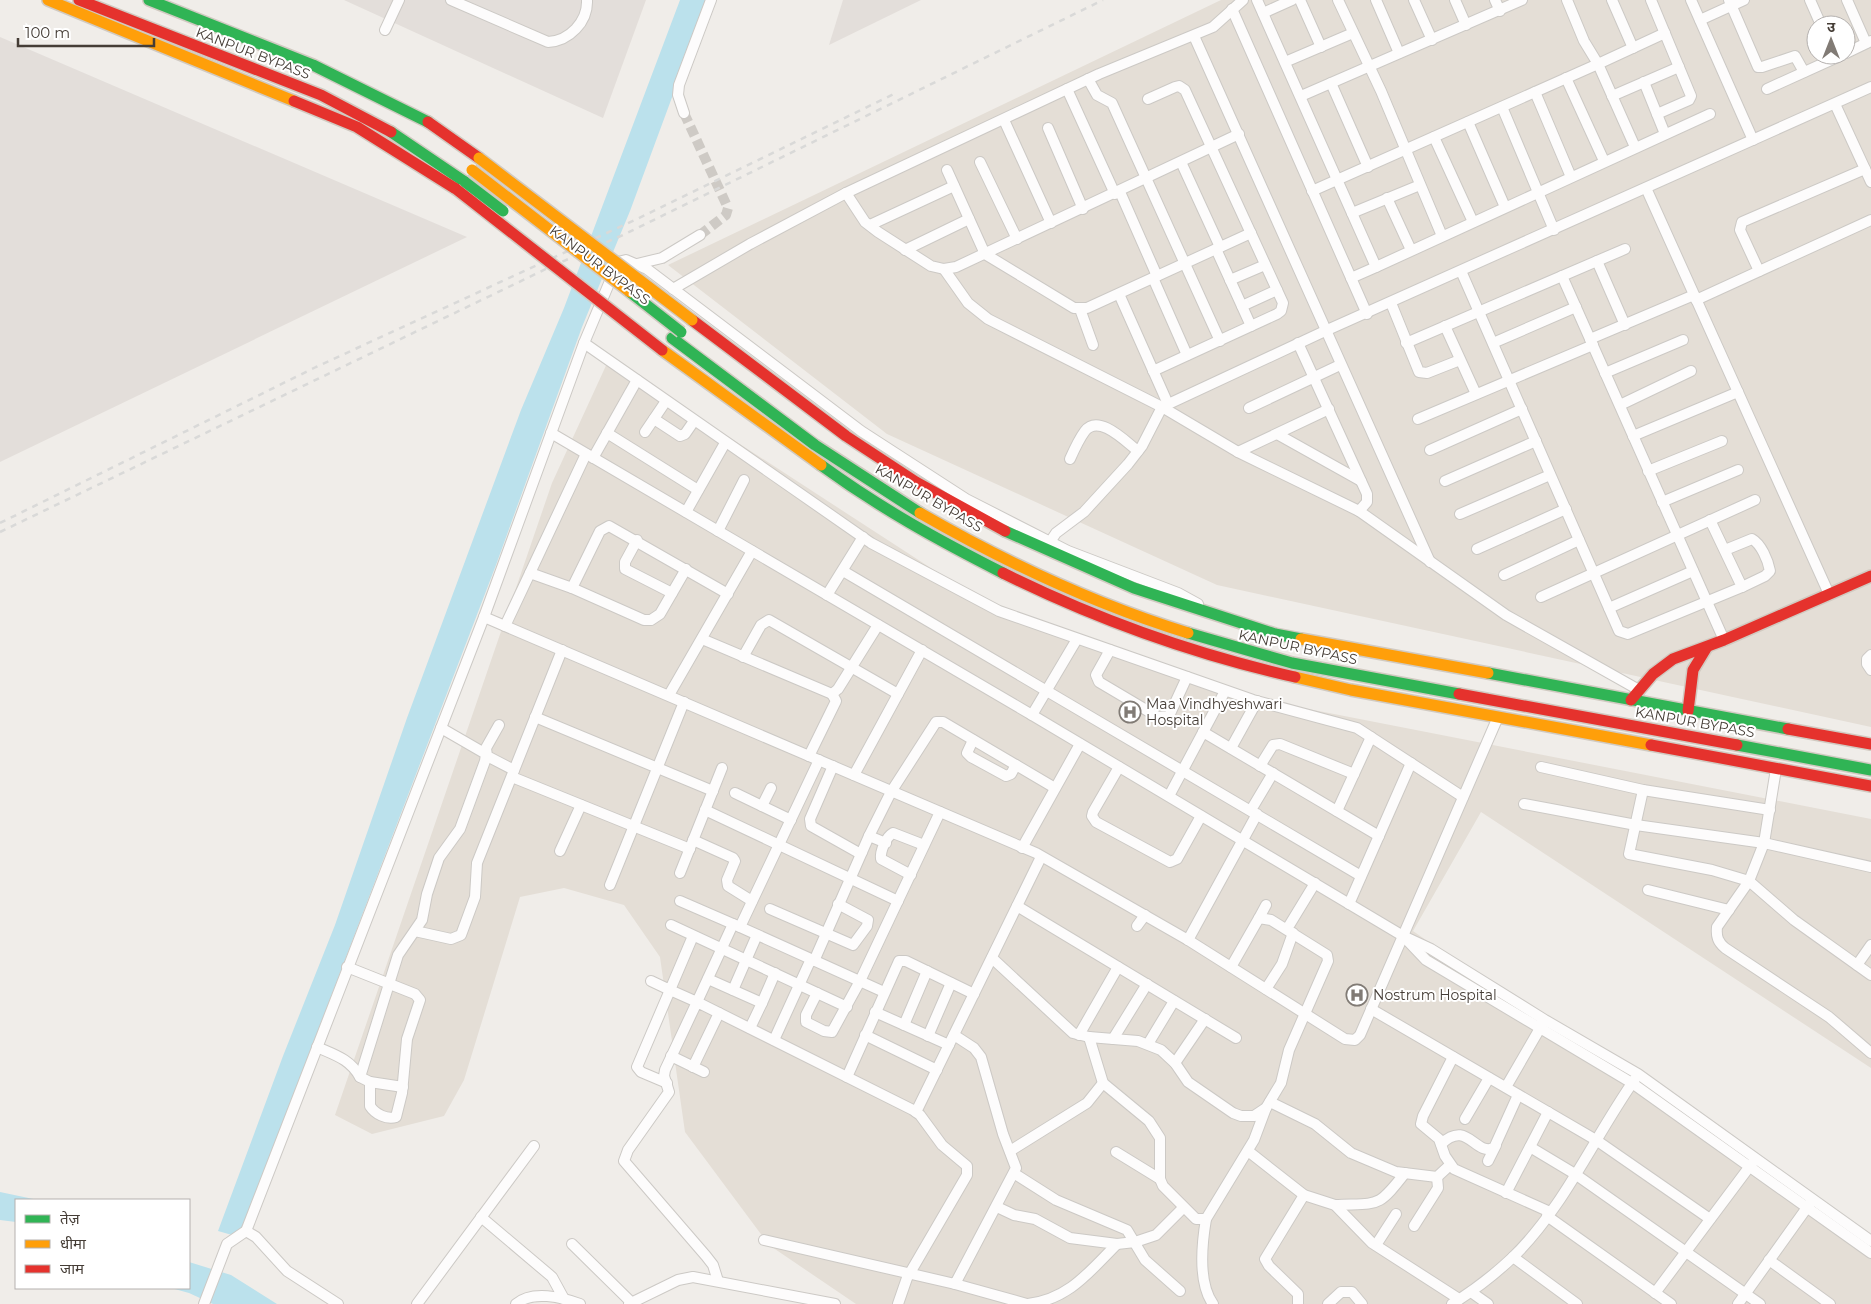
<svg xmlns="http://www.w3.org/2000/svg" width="1871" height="1304" font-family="Montserrat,'Noto Sans Devanagari',sans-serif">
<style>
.residential{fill:#e4ded6;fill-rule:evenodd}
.industrial{fill:#e3deda}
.water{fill:#bbe1ec}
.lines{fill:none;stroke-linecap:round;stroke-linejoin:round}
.street-tunnel{stroke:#cecac5;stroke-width:10;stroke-dasharray:10 5;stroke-linecap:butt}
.street-casing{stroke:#ccc9c5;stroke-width:12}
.fast-casing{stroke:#d1cac1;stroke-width:14}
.slow-casing{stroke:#d1cac1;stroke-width:14}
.jam-casing{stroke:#d1cac1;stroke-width:14}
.street{stroke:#fdfcfc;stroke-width:10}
.fast{stroke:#30b455;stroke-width:11}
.slow{stroke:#ff9f0a;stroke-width:11}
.jam{stroke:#e5322d;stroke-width:11}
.rail{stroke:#d9d9d8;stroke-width:2.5;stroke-dasharray:6 6;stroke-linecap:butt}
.fast-bridge-casing{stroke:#d1cac1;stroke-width:14;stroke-linecap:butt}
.slow-bridge-casing{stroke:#d1cac1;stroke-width:14;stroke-linecap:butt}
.jam-bridge-casing{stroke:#d1cac1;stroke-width:14;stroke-linecap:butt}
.fast-bridge{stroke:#30b455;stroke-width:11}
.slow-bridge{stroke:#ff9f0a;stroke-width:11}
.jam-bridge{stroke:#e5322d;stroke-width:11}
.labels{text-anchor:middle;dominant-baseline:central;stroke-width:4;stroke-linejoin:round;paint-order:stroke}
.street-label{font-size:14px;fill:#453d36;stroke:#fff}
.poi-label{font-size:14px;fill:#453d36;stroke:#fff;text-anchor:start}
</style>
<rect width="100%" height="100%" fill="#f0ede9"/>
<!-- residential -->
<g class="residential">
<path d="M 1221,0 L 1871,0 L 1871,727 L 1217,585 L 887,434 L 668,265 ZM 1816,25 L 1846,25 L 1846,55 L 1816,55 Z"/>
<path d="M 609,359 L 997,611 L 1226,693 L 1871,819 L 1871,1068 L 1481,812 L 1413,931 L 1871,1251 L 1871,1304 L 856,1304 L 769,1245 L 685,1132 L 660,957 L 624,905 L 564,888 L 520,897 L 464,1080 L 444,1116 L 372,1134 L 335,1115 L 552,483 Z"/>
</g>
<!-- industrial -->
<g class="industrial">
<path d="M 344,0 L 646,0 L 603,118 Z"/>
<path d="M 843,0 L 921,0 L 829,45 Z"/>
<path d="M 0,37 L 467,237 L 0,462 Z"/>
</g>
<!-- water -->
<g class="water">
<path d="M 680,0 L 708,0 L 630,211 L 582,327 L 496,565 L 239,1237 L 218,1231 L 283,1056 L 335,925 L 407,718 L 521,410 L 564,308 Z"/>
<path d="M 0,1192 L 38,1200 L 16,1200 L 16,1222 L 0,1220 Z"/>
<path d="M 189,1262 L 231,1275 L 277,1304 L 213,1304 L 189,1293 L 171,1288 L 189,1288 Z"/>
</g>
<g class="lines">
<!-- street-tunnel -->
<path class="street-tunnel" d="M 684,113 L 728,208 L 726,215 L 700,235"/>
<!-- street casing -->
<g class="street-casing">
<g id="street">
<path d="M 451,0 L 548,42 C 569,41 588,22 587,0"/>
<path d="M 1257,0 L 1376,267 L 1710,114"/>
<path d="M 1300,0 L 1321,47"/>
<path d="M 1338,0 L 1381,91 L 1442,236"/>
<path d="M 1376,0 L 1399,53"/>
<path d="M 1414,0 L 1432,40"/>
<path d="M 1455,0 L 1466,25"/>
<path d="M 1495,0 L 1500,11"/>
<path d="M 1612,0 L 1633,48"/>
<path d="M 1651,0 L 1691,96 L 1689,100 L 1657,114"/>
<path d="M 1691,0 L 1753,140"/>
<path d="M 1729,0 L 1758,67 L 1762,67 L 1795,56 L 1804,72"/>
<path d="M 1810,0 L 1821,25"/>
<path d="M 1847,0 L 1866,43"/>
<path d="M 1232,9 L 1367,314"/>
<path d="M 1263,13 L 1292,0"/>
<path d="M 1700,20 L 1744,0"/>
<path d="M 385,30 L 399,0"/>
<path d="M 1194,36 L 1430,562"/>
<path d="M 1846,53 L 1871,41"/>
<path d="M 1285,62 L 1353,33"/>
<path d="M 1566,78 L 1604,161"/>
<path d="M 1088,79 L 1097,95 L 1112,103 L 1220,341"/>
<path d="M 1644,82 L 1665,134"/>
<path d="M 1331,83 L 1368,167"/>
<path d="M 1067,89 L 1115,194"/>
<path d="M 1767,89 L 1842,55"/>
<path d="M 1535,92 L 1571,177"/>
<path d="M 1301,96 L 1522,0"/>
<path d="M 1612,96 L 1679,67"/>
<path d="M 1148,99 L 1175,87 L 1179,86 L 1185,90 L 1283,303 L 1281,311 L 1277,314 L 1153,371"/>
<path d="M 1835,104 L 1871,182"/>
<path d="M 1502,107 L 1554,230"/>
<path d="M 684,113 L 678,95 L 679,85 L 711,0"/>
<path d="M 1004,120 L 1051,223"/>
<path d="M 1468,122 L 1505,207"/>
<path d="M 1048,128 L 1083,209"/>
<path d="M 1434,137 L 1473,222"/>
<path d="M 1635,147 L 1598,64 L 1665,33"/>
<path d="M 980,162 L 1017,239"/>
<path d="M 1181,162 L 1220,247"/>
<path d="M 947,170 L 985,254 L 1074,308 L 1087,308 L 1251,233"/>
<path d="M 1646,188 L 1829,594"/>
<path d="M 1312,191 L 1598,64 L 1584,41 L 1567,0"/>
<path d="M 1120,192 L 1157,276"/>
<path d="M 846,193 L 865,222 L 878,232 L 931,266 L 944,269 L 956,267 L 1239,134"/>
<path d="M 1387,198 L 1411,250"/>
<path d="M 1352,213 L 1420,185"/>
<path d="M 870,225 L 954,186"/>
<path d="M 1216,249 L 1251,326"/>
<path d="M 905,250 L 969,219"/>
<path d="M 1597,261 L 1625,325"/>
<path d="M 637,264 L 662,258 L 700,235"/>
<path d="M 944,269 L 968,303 L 988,319 L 1162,407 L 1238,452 L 1359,511 L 1506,615 L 1639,690"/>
<path d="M 1461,271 L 1619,631 L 1628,634 L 1742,587 L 1710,520"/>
<path d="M 1759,271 L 1740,230 L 1742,222 L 1865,169"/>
<path d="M 1562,276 L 1724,640"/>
<path d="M 1153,278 L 1187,355"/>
<path d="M 1351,278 L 1376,267"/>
<path d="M 1230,280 L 1265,265"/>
<path d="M 673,289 L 750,244 L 846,193 L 1099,74 L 1213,27 L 1243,0"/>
<path d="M 1119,294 L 1168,404"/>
<path d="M 1696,300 L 1871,220"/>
<path d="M 1391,303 L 1419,372 L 1427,373 L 1460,360"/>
<path d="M 1242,306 L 1277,290"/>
<path d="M 1080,309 L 1093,345"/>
<path d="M 1445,326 L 1476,394"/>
<path d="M 1590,339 L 1694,295"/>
<path d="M 584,343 L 871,543 L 999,611 L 1253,700 L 1357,728 L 1463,797"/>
<path d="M 1298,343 L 1367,494 L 1367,502 L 1359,511"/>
<path d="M 1406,343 L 1625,249"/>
<path d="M 1493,343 L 1576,307"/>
<path d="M 1605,373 L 1683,340"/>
<path d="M 1620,405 L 1691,371"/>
<path d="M 1249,408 L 1340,365"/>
<path d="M 654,419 L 680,436 L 685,434 L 694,421"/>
<path d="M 1418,419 L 1593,345"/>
<path d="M 645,432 L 666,401"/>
<path d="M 551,433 L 1032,715 L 1403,936 L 1431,949 L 1545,1020 L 1638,1074 L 1871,1241"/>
<path d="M 607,433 L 698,490"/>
<path d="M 1277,434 L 1361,481"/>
<path d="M 1633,436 L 1738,392"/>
<path d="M 1430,450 L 1522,409"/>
<path d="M 1238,452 L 1329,409"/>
<path d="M 593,458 L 637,380"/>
<path d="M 1070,459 C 1074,450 1079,439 1085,431 C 1099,413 1127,443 1138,451"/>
<path d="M 1648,471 L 1722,441"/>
<path d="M 1445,481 L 1536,441"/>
<path d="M 1662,502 L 1738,470"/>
<path d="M 686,512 L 725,443"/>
<path d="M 1460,514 L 1550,475"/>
<path d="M 718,531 L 744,480"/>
<path d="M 637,540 L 625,562 L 625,569 L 672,593"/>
<path d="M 1050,542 L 1056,533 L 1084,512 L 1128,464 L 1142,446 L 1162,407 L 1325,331 L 1871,87"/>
<path d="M 1477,549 L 1566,509"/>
<path d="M 1725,550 L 1752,539 C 1761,544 1768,560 1770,571 L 1765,576 L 1742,587"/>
<path d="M 843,571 L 1361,876"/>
<path d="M 530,573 L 572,588 L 600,531 L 609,526 L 728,594"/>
<path d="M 1504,575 L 1579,540"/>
<path d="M 572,588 L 644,620 L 651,620 L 660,614 L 686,569"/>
<path d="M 827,595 L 863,537"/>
<path d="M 1541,597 L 1755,500"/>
<path d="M 1609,608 L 1693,571"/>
<path d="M 484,617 L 1036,853 L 1188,940 L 1345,1039 L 1355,1040 L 1360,1035 L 1498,717"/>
<path d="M 505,626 L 586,454"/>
<path d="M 702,639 L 832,694 L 838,689 L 878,625"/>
<path d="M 1110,650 L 1096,675 L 1099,682 L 1158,717 L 1169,716 L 1187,677"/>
<path d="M 1871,655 L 1867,659 L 1867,664 L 1871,670"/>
<path d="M 743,657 L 761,625 L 769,620 L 898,694"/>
<path d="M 669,695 L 752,551"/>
<path d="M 1032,715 L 1077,639"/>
<path d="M 535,717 L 713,791"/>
<path d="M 499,725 L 486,748 L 487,756 L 514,770"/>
<path d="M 1203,732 L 1379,836"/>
<path d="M 973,740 L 967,753 L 971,757 L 1006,776 L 1011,774 L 1016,765"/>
<path d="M 1231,748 L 1257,701"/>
<path d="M 809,756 L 836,701 L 832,694"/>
<path d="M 833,766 L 810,819 L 811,826 L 859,853 L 862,852 L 869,836 L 886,843"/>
<path d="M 1260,766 L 1273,745 L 1280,744 L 1354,774"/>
<path d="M 1119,767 L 1093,812 L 1092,816 L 1096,822 L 1170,862 L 1177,859 L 1201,816"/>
<path d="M 1541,767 L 1643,790 L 1770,810"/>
<path d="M 1776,769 L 1764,843 L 1749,881 L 1717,927 C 1716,937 1718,942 1725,948 L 1829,1017 L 1871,1053"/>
<path d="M 854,775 L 922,650"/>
<path d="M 512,777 L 690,849"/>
<path d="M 1643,790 L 1629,854 L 1712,870 L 1749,881 L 1794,920 L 1871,975"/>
<path d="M 735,793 L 791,820"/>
<path d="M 1169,796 L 1225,691"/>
<path d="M 1524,804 L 1636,825 L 1764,843 L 1871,867"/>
<path d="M 762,806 L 771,788"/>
<path d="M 705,810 L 898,901"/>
<path d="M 1251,810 L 1273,773"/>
<path d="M 1337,811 L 1371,737"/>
<path d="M 869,836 L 891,792 L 936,722 L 943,722 L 1055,788"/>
<path d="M 693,840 L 733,858 L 735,861 L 727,880 L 728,886 L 752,901"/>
<path d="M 1022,848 L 1080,744"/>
<path d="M 560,851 L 581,805"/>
<path d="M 680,873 L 722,768"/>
<path d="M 911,875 L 881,859 C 880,851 886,837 893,833 L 924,845"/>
<path d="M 610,885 L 684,702"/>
<path d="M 1648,890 L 1729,910"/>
<path d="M 680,901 L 733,924"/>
<path d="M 1349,904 L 1411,763"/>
<path d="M 1017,906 L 1236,1038"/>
<path d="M 770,909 L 853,945 L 867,926 L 868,920 L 838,904"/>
<path d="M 1259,918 L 1266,905"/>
<path d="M 671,925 L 847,1007"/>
<path d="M 1137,926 L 1145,915"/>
<path d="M 740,927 L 884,992"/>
<path d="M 1287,929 L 1315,883"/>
<path d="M 415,931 L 451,939 L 461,935 L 475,897 L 477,863 L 562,650"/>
<path d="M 1188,940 L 1257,814"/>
<path d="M 1407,940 L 1426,960 L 1632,1083 L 1871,1253"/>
<path d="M 992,958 L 1073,1033 L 1089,1037 L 1138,1041 L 1161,1050 L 1175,1063 L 1188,1082 L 1233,1113 L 1241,1116 L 1254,1116 L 1266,1108 L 1281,1083 L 1289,1050 L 1328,961 L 1327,955 L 1271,920 L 1259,918 L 1231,967"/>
<path d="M 814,961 L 862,852"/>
<path d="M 1857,965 L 1871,945"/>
<path d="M 708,979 L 762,1003 L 775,973"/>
<path d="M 651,981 L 670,990 L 693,936"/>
<path d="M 1266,989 L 1282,964 L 1293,933"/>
<path d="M 733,990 L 757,935"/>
<path d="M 817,993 L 806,1015 L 806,1022 L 824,1031 L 832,1032 L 860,981 L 940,812"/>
<path d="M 1371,1009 L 1596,1140 L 1710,1219"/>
<path d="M 875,1012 L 949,1045"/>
<path d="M 904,1025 L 927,971"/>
<path d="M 750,1028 L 762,1003"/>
<path d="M 865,1035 L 937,1070"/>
<path d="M 1079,1035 L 1118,967"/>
<path d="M 928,1036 L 951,983"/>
<path d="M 1089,1037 L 1103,1083 L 1149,1121 L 1160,1138 L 1160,1179 L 1163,1186 L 1196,1219 L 1206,1219 L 1254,1140 L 1266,1108"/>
<path d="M 1113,1039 L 1147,984"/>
<path d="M 774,1040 L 811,959"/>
<path d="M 1148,1044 L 1174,1001"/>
<path d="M 317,1047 C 335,1055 350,1059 360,1077 L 370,1082 L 370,1106 C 375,1114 387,1120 396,1117 L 402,1093 L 407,1039 L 420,1000 L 415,994 L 347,967"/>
<path d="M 671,1056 L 704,1072"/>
<path d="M 1453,1057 L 1423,1116 L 1421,1124 L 1439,1139 L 1445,1156 L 1454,1169 L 1550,1212"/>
<path d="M 1175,1063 L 1205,1019"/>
<path d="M 693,1067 L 719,1013"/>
<path d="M 360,1077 L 398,955 L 422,920 L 427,894 L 439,858 L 460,829 L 485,761 L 486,754 L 441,728"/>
<path d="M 847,1077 L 899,961 L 906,961 L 974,994"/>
<path d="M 370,1082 L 403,1087"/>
<path d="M 667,1083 L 641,1072 L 637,1067 L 670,990 L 697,1002 L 733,924 L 740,927 L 819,760"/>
<path d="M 1506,1087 L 1543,1023"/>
<path d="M 1270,1102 L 1315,1124 L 1351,1153 L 1396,1172 L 1437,1177 L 1450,1165"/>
<path d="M 916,1112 L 1041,857"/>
<path d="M 1465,1119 L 1489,1078"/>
<path d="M 1441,1144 C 1468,1119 1474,1156 1494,1148 L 1518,1095"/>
<path d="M 1530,1147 L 1575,1174 L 1760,1304"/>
<path d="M 1010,1151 L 1087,1103 L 1103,1083"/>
<path d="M 1248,1151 L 1304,1195 L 1335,1205 L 1372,1243 L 1459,1299"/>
<path d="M 1116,1152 L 1160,1179"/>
<path d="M 1488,1161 L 1496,1145"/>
<path d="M 1015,1174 L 1056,1200 L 1127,1230 L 1145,1260 L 1180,1291"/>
<path d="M 1506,1193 L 1548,1112"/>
<path d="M 1335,1205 C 1379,1203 1377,1209 1405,1173"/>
<path d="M 997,1207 L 1014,1215 L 1035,1219 L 1070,1238 L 1117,1244 L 1135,1242 L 1156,1235 L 1183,1208"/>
<path d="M 1547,1216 L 1671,1304"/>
<path d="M 481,1217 L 552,1277 L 564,1299"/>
<path d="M 1206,1219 C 1202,1243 1198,1283 1213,1304"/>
<path d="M 1414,1226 L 1438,1188 L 1437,1177"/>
<path d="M 246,1231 L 256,1237 L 287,1271 L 338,1304"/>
<path d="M 764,1240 L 955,1284 L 1016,1168 L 1003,1134 L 981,1057 L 974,1048 L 954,1035"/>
<path d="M 572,1244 L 632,1303"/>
<path d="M 1376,1245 L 1396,1214"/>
<path d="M 1513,1257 L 1577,1304"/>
<path d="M 1769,1260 L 1830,1304"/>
<path d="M 718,1281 L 713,1265 L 706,1256 L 624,1161 L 628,1150 L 669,1092 L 664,1076 L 665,1070 L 697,1002 L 913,1110 L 920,1115 L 942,1145 L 967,1166 L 967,1175 L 907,1278 L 898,1304"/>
<path d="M 955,1284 L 1027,1304"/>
<path d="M 1471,1292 L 1488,1304"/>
<path d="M 1655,1293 L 1753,1162"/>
<path d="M 204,1304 L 227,1244 L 246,1231 L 248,1226 L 484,617 L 584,343 L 618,262 L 626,260 L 647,269 L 861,431 L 966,499 L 1068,551 L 1178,593 L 1198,604"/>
<path d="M 417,1304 L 534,1146"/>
<path d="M 516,1304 C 532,1290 562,1297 580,1304"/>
<path d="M 629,1304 L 678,1280 L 693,1277 L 835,1304"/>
<path d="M 1028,1304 C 1069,1299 1089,1272 1117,1244"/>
<path d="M 1298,1304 L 1298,1294 L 1269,1266 L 1265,1259 L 1304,1195"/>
<path d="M 1328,1304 L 1341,1292 L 1352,1292 L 1362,1304"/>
<path d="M 1452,1304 C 1473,1291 1494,1275 1512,1258 C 1564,1208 1594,1137 1635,1079"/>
<path d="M 1738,1304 L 1811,1202"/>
</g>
</g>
<!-- fast casing -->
<g class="fast-casing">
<g id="fast">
<path d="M 149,0 L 313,65 L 428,122"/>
<path d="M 391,132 L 465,182"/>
<path d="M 672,338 L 815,445 L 920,513"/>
<path d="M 821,465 C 880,508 938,540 1003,573"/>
<path d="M 1005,531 L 1134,588 L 1275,634 L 1301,639"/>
<path d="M 1188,633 L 1292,663 L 1459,694"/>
<path d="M 1488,673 L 1788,729"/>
<path d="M 1737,745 L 1871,770"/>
</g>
</g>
<!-- slow casing -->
<g class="slow-casing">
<g id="slow">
<path d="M 48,0 L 294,101"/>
<path d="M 662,350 L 821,465"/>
<path d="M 920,513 C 1005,562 1094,604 1188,633"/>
<path d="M 1301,639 L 1488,673"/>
<path d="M 1295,677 L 1351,690 L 1651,745"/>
</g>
</g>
<!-- jam casing -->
<g class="jam-casing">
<g id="jam">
<path d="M 79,0 L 321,95 L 391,132"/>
<path d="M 294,101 L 357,127 L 456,189"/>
<path d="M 428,122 L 479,158"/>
<path d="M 692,320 L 846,436 L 916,482 L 1005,531"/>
<path d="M 1003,573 C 1096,619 1193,654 1295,677"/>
<path d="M 1459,694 L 1737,745"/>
<path d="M 1631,700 L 1653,674 L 1673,659 L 1724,640 L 1871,576"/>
<path d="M 1688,711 L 1693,670 L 1707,647"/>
<path d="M 1788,729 L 1871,744"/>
<path d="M 1651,745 L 1871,786"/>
</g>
</g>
<!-- street -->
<use href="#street" class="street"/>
<!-- fast -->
<use href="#fast" class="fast"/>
<!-- slow -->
<use href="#slow" class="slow"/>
<!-- jam -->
<use href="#jam" class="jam"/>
<!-- rail -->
<g class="rail">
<path d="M 0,523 L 316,367 L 635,220 L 896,93"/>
<path d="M 0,532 L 548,268 L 623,235 L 1103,0"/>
</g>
<!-- fast-bridge casing -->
<g class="fast-bridge-casing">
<g id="fast-bridge">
<path d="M 465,182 L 503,211"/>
<path d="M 630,292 L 681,332"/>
</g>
</g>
<!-- slow-bridge casing -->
<g class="slow-bridge-casing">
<g id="slow-bridge">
<path d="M 479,158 L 692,320"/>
<path d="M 472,170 L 630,292"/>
</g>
</g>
<!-- jam-bridge casing -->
<g class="jam-bridge-casing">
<path id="jam-bridge" d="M 456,189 L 662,350"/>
</g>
<!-- fast-bridge -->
<use href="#fast-bridge" class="fast-bridge"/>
<!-- slow-bridge -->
<use href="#slow-bridge" class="slow-bridge"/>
<!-- jam-bridge -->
<use href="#jam-bridge" class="jam-bridge"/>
</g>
<!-- icons -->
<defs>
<g id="hospital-ring" transform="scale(1.125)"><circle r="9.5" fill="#fff" stroke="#817b75" stroke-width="1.5"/><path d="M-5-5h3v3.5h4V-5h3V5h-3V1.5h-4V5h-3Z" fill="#817b75"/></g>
</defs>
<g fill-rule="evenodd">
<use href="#hospital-ring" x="1130" y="712"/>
<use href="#hospital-ring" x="1357" y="995"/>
</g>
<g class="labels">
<!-- street labels -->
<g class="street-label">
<text transform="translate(253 53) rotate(21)">KANPUR BYPASS</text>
<text transform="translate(600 265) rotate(37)">KANPUR BYPASS</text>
<text transform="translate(929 498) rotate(30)">KANPUR BYPASS</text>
<text transform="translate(1298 647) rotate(12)">KANPUR BYPASS</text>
<text transform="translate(1695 722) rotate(10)">KANPUR BYPASS</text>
</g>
<!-- poi labels -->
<g class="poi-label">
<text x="1146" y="704">Maa Vindhyeshwari<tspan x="1146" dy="16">Hospital</tspan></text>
<text x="1373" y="995">Nostrum Hospital</text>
</g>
</g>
<!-- legend -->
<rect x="15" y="1199" width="175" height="90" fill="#ffffff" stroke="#b5b1af"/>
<rect x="25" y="1215" width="25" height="8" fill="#30b455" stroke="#b5b1af"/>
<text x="60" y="1224" font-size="15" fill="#453d36">तेज़</text>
<rect x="25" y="1240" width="25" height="8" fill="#ff9f0a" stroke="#b5b1af"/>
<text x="60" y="1249" font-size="15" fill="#453d36">धीमा</text>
<rect x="25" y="1265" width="25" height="8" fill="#e5322d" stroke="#b5b1af"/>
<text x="60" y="1274" font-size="15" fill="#453d36">जाम</text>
<!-- north arrow -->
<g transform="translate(1831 40)"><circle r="24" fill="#ffffff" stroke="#b5b1af"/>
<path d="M0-4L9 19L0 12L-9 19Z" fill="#817b75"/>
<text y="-8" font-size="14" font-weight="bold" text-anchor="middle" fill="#453d36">उ</text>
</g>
<!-- scale -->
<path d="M18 38v8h136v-8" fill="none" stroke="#453d36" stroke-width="2.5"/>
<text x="25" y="38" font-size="15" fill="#453d36" stroke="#ffffff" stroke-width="4" paint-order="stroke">100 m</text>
</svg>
